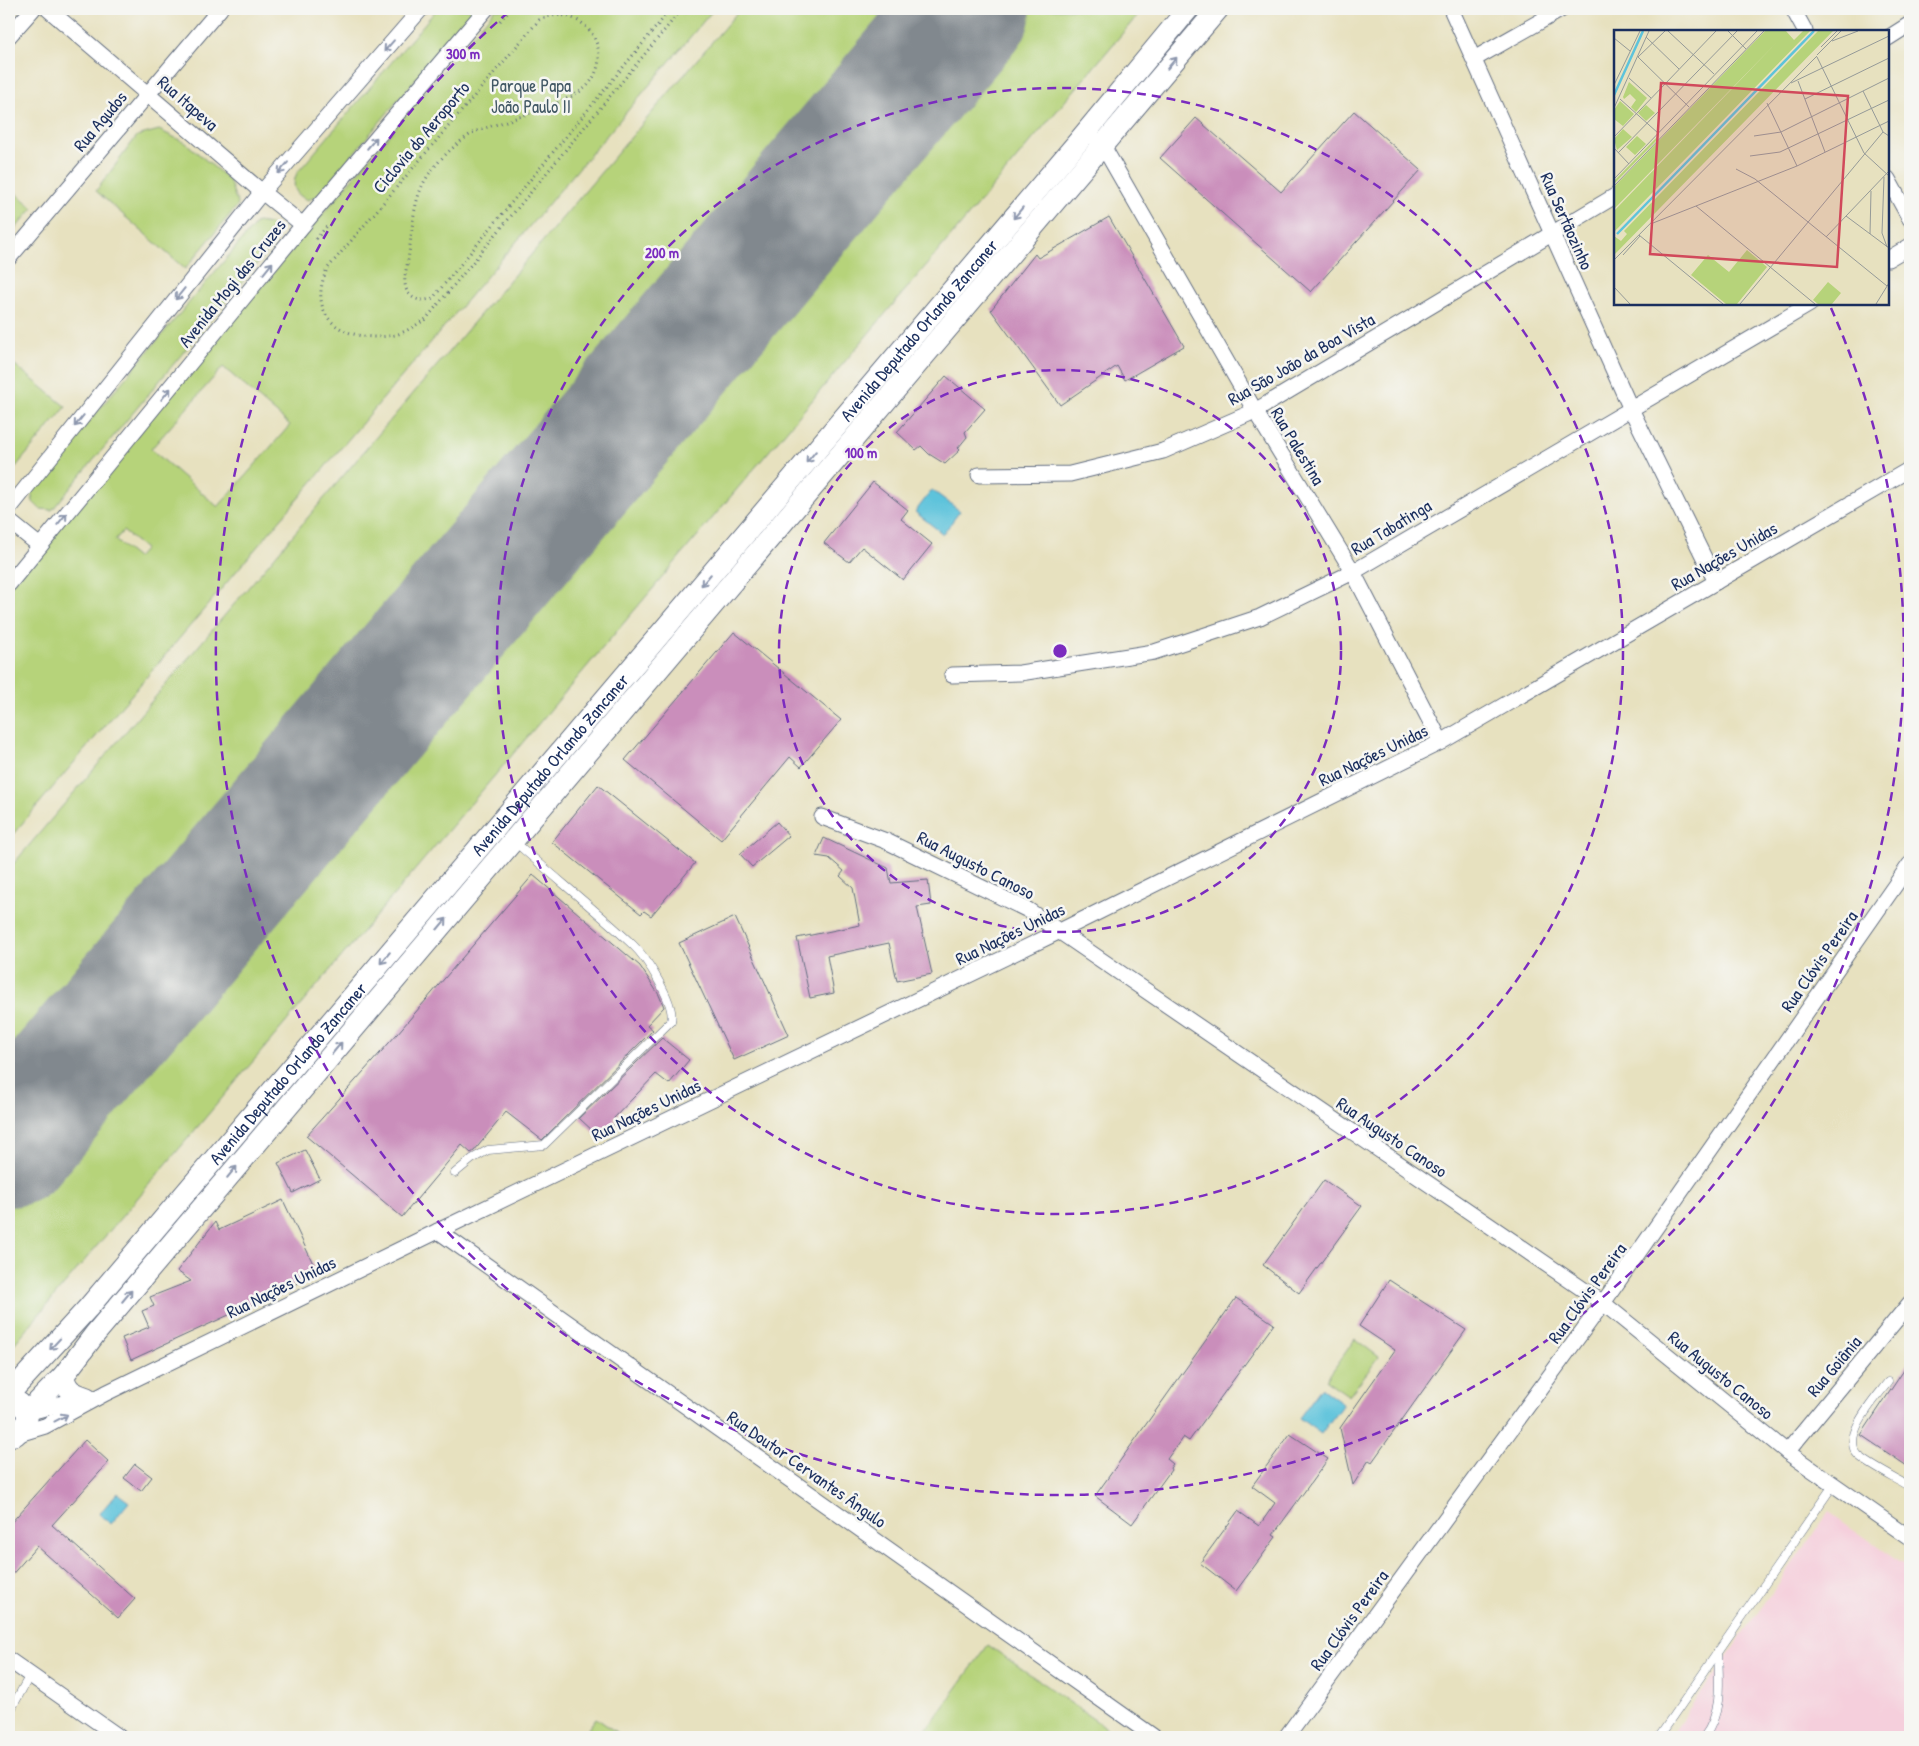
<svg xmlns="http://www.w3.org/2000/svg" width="1919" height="1746" font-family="'Patrick Hand',sans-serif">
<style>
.built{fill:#f5cfdc}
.green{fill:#b6d37a;stroke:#68816c;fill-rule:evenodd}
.water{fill:#5dc3db;stroke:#3c799c}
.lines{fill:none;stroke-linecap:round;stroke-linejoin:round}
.runway{stroke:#81888e;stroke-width:126}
.building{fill:#ca8ebb}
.service-casing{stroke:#626d80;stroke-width:9}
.minor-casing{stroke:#626d80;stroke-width:17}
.secondary-casing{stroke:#626d80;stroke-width:23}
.path{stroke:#626d80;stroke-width:3;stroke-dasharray:1 4;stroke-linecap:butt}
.service{stroke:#fff;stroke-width:8}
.minor{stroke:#fff;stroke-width:15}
.secondary{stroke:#fff;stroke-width:21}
.oneway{stroke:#8d97ae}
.ring{fill:none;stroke:#7b2cbf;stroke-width:2.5;stroke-dasharray:9 6}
.labels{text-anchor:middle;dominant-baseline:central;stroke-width:5;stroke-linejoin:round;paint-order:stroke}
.park-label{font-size:18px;fill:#425865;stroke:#f6f6f2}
.street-label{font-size:18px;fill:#1b2f5e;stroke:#f6f6f2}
.inset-river{fill:none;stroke:#5dc3db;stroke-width:2.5}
.inset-road{fill:none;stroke:#959a98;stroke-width:1}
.view{fill:#d1495b;fill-opacity:0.15;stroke:#d1495b;stroke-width:2.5}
.inset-edge{fill:none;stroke:#1b2f5e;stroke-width:2.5}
.centre{fill:#7b2cbf;stroke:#f6f6f2;stroke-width:2.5}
.ring-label{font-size:15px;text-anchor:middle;font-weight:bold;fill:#7b2cbf;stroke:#f6f6f2;stroke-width:5;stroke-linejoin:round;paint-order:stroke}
</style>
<rect width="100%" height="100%" fill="#f6f6f2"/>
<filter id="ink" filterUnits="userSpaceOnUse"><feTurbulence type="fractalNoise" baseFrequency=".02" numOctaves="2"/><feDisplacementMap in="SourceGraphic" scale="10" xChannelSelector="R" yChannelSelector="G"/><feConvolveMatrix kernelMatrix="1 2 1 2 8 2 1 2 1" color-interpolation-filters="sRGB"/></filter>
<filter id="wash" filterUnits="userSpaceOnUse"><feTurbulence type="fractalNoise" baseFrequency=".0096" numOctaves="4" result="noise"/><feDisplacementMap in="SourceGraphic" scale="20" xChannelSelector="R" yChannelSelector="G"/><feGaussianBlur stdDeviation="1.12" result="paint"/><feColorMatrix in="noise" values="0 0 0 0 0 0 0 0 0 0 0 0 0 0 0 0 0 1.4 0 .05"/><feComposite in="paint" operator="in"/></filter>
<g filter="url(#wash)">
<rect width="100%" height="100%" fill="#e7e1bf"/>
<!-- built -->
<path class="built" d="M 1829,1512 L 1910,1569 L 1910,1737 L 1670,1737 Z"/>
<!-- green -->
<g class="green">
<path d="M 437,9 L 474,9 L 319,195 L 308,200 C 295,195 291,186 297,173 Z"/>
<path d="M 495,9 L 714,9 L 9,839 L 9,587 ZM 223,367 L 290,425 L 218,507 L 151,449 ZM 123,531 L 145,549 L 137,558 L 115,540 Z"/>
<path d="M 740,9 L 929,9 L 9,1095 L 9,869 Z"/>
<path d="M 1010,9 L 1143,9 L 9,1350 L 9,1198 Z"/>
<path d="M 159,130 L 186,143 L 229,180 L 238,205 L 185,269 L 96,191 L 137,136 Z"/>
<path d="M 9,187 L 33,208 L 9,236 Z"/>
<path d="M 257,222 L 271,224 L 276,229 L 277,240 L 52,510 L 40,509 L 33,502 L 31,490 Z"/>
<path d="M 9,360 L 66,407 L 9,475 Z"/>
<path d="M 1355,1339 L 1379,1357 L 1349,1396 L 1326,1380 Z"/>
<path d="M 988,1645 L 1119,1737 L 921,1737 Z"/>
<path d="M 596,1718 L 623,1737 L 582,1737 Z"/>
</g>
<!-- water -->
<g class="water">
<path d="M 932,490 L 960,511 L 943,534 L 915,512 Z"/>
<path d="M 1321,1388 L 1343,1404 L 1321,1434 L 1299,1418 Z"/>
<path d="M 117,1493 L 129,1502 L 111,1524 L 99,1514 Z"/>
</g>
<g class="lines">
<!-- runway -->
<path class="runway" d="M 9,1144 L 968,9"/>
</g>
<g id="blocks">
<!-- building -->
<g class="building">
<path d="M 1354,111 L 1421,170 L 1311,292 L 1160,158 L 1196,118 L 1281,192 Z"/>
<path d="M 1109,217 L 1184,346 L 1125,380 L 1117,366 L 1060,405 L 991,310 L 1035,254 L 1038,258 Z"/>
<path d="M 946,376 L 985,409 L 965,432 L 967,437 L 958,448 L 960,450 L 945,464 L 929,454 L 921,446 L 916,450 L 897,432 Z"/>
<path d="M 873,482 L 908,510 L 901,519 L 932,544 L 903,580 L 862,547 L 849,562 L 824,543 Z"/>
<path d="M 734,632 L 841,720 L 801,767 L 790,757 L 721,840 L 625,760 Z"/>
<path d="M 598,785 L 695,863 L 651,916 L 644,911 L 641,914 L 552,842 Z"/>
<path d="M 777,822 L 789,836 L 752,867 L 740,854 Z"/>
<path d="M 824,838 L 888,868 L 891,883 L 928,880 L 931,905 L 917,907 L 932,974 L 897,981 L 889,943 L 827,956 L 834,993 L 810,998 L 797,938 L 860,925 L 853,888 L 840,876 L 844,871 L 829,858 L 816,856 Z"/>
<path d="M 533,875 L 640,966 L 659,995 L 664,1007 L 647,1025 L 653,1030 L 542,1140 L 506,1112 L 474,1151 L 471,1153 L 462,1145 L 402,1217 L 306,1136 L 397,1034 Z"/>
<path d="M 735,917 L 789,1035 L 734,1060 L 679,943 Z"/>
<path d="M 662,1038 L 689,1060 L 669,1084 L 656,1074 L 614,1118 L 616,1124 L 595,1133 L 579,1118 Z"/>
<path d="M 305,1150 L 320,1179 L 293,1193 L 278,1163 Z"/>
<path d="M 1324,1180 L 1362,1206 L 1299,1293 L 1263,1265 Z"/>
<path d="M 283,1200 L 318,1274 L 131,1360 L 122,1338 L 149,1327 L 142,1311 L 154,1306 L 150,1297 L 191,1281 L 177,1271 L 215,1222 L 219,1230 Z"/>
<path d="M 1389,1280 L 1466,1330 L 1372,1462 L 1369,1460 L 1353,1485 L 1340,1428 L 1395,1350 L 1359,1326 Z"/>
<path d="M 1236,1298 L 1274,1324 L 1189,1441 L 1183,1437 L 1167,1459 L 1173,1464 L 1170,1468 L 1171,1470 L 1132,1524 L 1095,1496 Z"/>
<path d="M 1910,1361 L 1910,1468 L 1861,1435 Z"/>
<path d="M 1290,1434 L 1328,1459 L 1273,1535 L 1276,1537 L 1236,1591 L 1200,1563 L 1238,1511 L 1259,1526 L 1275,1503 L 1252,1486 Z"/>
<path d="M 85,1440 L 109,1462 L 52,1525 L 135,1599 L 118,1618 L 37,1546 L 9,1578 L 9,1525 Z"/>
<path d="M 135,1464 L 152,1477 L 141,1491 L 124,1478 Z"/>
</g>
</g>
</g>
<g filter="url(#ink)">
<use href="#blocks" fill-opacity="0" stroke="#626d80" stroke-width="1"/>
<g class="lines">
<!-- service casing -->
<g class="service-casing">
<g id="service">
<path d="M 455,1173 L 472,1159 L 488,1150 L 544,1145 L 671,1021 C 676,1004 646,957 633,945 C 595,909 553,876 514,841"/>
<path d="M 1888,1382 C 1876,1398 1840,1436 1858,1455 C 1867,1464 1897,1479 1910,1487"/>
<path d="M 9,1713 L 30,1675"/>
<path d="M 1659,1737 L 1834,1484"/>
<path d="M 1704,1737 C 1723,1712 1719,1681 1718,1651"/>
</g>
</g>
<!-- minor casing -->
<g class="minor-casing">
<g id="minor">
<path d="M 48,9 L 262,192 L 303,225"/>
<path d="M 1451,9 L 1630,407 L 1716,582"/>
<path d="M 1793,9 L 1805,31"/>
<path d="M 9,36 L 33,9"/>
<path d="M 1888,38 L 1910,24"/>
<path d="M 1474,59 L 1562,9"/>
<path d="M 1096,139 L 1103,146 L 1255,411 L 1353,572 L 1441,742"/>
<path d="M 1888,179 L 1910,219"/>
<path d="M 9,258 L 220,9"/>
<path d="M 1888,259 L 1910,246"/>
<path d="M 979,475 L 1070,474 L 1163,451 L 1255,411 L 1615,196"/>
<path d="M 9,509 L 262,192 L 421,9"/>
<path d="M 9,521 L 40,546"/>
<path d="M 9,584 L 303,225 L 486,9"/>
<path d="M 952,675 L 1020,673 L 1154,652 L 1260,617 L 1353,572 L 1810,304"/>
<path d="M 822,817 L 886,841 L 1028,910 L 1603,1303 L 1787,1452 L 1910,1538"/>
<path d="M 438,1231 L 1154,1737"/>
<path d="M 30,1412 L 87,1397"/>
<path d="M 15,1435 L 45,1426 L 106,1393 L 438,1231 L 1058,932 L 1441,742 L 1910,469"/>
<path d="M 1787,1452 L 1910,1303"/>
<path d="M 9,1660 L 119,1737"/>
<path d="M 1286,1737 L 1603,1303 L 1910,864"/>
</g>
</g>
<!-- secondary casing -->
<g class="secondary-casing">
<g id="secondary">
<path d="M 64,1375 C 65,1390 73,1393 87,1398"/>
<path id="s1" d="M 9,1394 L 88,1308 L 1078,142 L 1188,9"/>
<path d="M 28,1412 L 64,1375 L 95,1334 L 1218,9"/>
<path d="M 9,1436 L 15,1435 L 26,1425 L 28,1412 L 19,1403"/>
</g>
</g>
<!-- path -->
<g class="path">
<path d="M 671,9 L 433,298 C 421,303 406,299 405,283 C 404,276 407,267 408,260 C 412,236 412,207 423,184 C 433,164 455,144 474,132 C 500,122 572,103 588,85 C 618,50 581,0 539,20 L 327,269 C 304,321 349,344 395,335 C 406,332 416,325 426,319 L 682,9"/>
<path d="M 500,21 L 510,9"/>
<path d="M 316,239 L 328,225"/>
</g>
<!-- service -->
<use href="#service" class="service"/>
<!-- minor -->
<use href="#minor" class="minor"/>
<!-- secondary -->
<use href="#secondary" class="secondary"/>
</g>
<!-- one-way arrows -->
<defs><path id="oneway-shaft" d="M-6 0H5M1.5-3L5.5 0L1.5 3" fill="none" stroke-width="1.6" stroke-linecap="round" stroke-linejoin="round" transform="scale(1.25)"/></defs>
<g class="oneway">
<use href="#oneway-shaft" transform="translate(389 46) rotate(131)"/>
<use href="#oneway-shaft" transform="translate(1172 63) rotate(-50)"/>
<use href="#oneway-shaft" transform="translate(372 143) rotate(-50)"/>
<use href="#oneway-shaft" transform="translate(283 168) rotate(131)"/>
<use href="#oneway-shaft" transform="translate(1018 213) rotate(130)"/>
<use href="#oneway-shaft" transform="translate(268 268) rotate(-51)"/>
<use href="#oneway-shaft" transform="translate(180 294) rotate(129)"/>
<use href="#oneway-shaft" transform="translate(166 394) rotate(-51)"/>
<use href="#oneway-shaft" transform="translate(79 421) rotate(129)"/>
<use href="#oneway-shaft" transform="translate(811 457) rotate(130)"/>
<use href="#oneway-shaft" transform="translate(62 519) rotate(-51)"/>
<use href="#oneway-shaft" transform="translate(706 580) rotate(130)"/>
<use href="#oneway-shaft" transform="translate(442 924) rotate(-50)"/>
<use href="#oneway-shaft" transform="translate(385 958) rotate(130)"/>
<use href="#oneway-shaft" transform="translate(337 1048) rotate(-50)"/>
<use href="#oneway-shaft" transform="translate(232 1172) rotate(-50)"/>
<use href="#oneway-shaft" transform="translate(127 1296) rotate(-50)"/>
<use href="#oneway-shaft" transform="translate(55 1344) rotate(133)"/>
<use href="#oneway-shaft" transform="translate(61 1418) rotate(-28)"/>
</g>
</g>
<!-- distance rings -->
<g class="ring">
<circle cx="1060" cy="651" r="281"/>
<circle cx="1060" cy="651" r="563"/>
<path d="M1831 308A844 844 0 1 1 512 9"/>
</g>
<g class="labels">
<!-- park labels -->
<g class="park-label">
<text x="531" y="85">Parque Papa<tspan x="531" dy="21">João Paulo II</tspan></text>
</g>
<!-- street labels -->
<g class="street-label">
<text transform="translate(188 103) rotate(41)">Rua Itapeva</text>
<text transform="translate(100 121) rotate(-50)">Rua Agudos</text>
<text transform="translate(421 137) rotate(-50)">Ciclovia do Aeroporto</text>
<text transform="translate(1567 221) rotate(66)">Rua Sertãozinho</text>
<text transform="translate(232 283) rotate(-51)">Avenida Mogi das Cruzes</text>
<text stroke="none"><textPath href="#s1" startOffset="1400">Avenida Deputado Orlando Zancaner</textPath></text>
<text transform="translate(1301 359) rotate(-30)">Rua São João da Boa Vista</text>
<text transform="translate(1298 446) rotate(59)">Rua Palestina</text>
<text transform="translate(1391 527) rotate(-31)">Rua Tabatinga</text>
<text transform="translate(1724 556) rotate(-30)">Rua Nações Unidas</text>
<text transform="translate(1373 755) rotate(-26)">Rua Nações Unidas</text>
<text stroke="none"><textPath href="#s1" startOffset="830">Avenida Deputado Orlando Zancaner</textPath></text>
<text transform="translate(976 865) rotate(27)">Rua Augusto Canoso</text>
<text transform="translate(1010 934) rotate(-26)">Rua Nações Unidas</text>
<text transform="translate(1819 961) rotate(-55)">Rua Clóvis Pereira</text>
<text stroke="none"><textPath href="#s1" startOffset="425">Avenida Deputado Orlando Zancaner</textPath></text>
<text transform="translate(646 1110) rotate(-26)">Rua Nações Unidas</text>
<text transform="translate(1392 1137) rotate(34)">Rua Augusto Canoso</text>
<text transform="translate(281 1287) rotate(-26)">Rua Nações Unidas</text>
<text transform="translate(1587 1293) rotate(-54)">Rua Clóvis Pereira</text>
<text transform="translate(1834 1366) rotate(-50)">Rua Goiânia</text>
<text transform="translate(1721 1375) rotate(39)">Rua Augusto Canoso</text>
<text transform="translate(807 1469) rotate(35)">Rua Doutor Cervantes Ângulo</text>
<text transform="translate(1349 1620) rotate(-54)">Rua Clóvis Pereira</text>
</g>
</g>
<!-- overview -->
<g transform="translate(1614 30)">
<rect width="275" height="275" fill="#e7e1bf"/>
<path d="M 151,1 L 172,1 L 180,10 L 189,1 L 196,1 L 0,202 L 0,181 L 166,9 L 0,179 L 0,157 ZM 204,1 L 219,1 L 0,225 L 0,206 L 7,211 L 13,204 L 10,201 ZM 15,52 L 33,68 L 22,82 L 17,77 L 22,70 L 16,64 L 10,69 L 9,67 ZM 6,71 L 20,84 L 9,96 L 0,89 L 0,80 ZM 32,75 L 41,83 L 32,91 L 24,83 ZM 9,99 L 18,107 L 3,120 L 0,109 ZM 23,106 L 32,114 L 21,125 L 12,117 ZM 43,107 L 44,109 L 0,154 L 0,151 ZM 133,220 L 153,237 L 123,274 L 112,274 L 77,245 L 94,225 L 115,242 ZM 214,252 L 227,263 L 218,274 L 204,274 L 199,270 Z" fill="#b6d37a"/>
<path class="inset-river" d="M 0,65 L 29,1M 3,204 L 200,1"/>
<path class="inset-road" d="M 51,1 L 24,27 L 75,77M 54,1 L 100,44M 114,1 L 132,19M 32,7 L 65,39M 0,8 L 16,21M 218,11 L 244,1M 207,17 L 223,1M 203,25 L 227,1M 203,27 L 250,123 L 275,146M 15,48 L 37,68M 184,51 L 211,122M 177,53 L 275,6M 0,55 L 26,1M 249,61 L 269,102 L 275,106M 6,69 L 44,103M 191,69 L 275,28M 153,73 L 183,136M 0,78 L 35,1M 140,106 L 167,102 L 275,48M 0,107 L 102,1M 0,118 L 15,134M 4,123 L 123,1M 136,126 L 166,122 L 275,70M 122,139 L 141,149 L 273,256M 270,147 L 268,203 L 273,217M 0,149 L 143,1M 0,156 L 150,1M 82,176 L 201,274M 232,186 L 275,218M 39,193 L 183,136 L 275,91M 256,204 L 257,161M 25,205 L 109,274M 212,207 L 275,141M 9,225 L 26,206M 0,230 L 203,26M 0,257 L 16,274M 126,274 L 269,102M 262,274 L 275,253"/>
<path class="view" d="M 47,53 L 234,66 L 223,237 L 36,224 Z"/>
<rect width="275" height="275" class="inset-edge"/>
</g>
<circle cx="1060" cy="651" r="8" class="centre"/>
<g class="ring-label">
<text x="463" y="59">300 m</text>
<text x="662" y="258">200 m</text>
<text x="861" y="458">100 m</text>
</g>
<!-- margin -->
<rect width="1919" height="1746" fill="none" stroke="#f6f6f2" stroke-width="30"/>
</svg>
